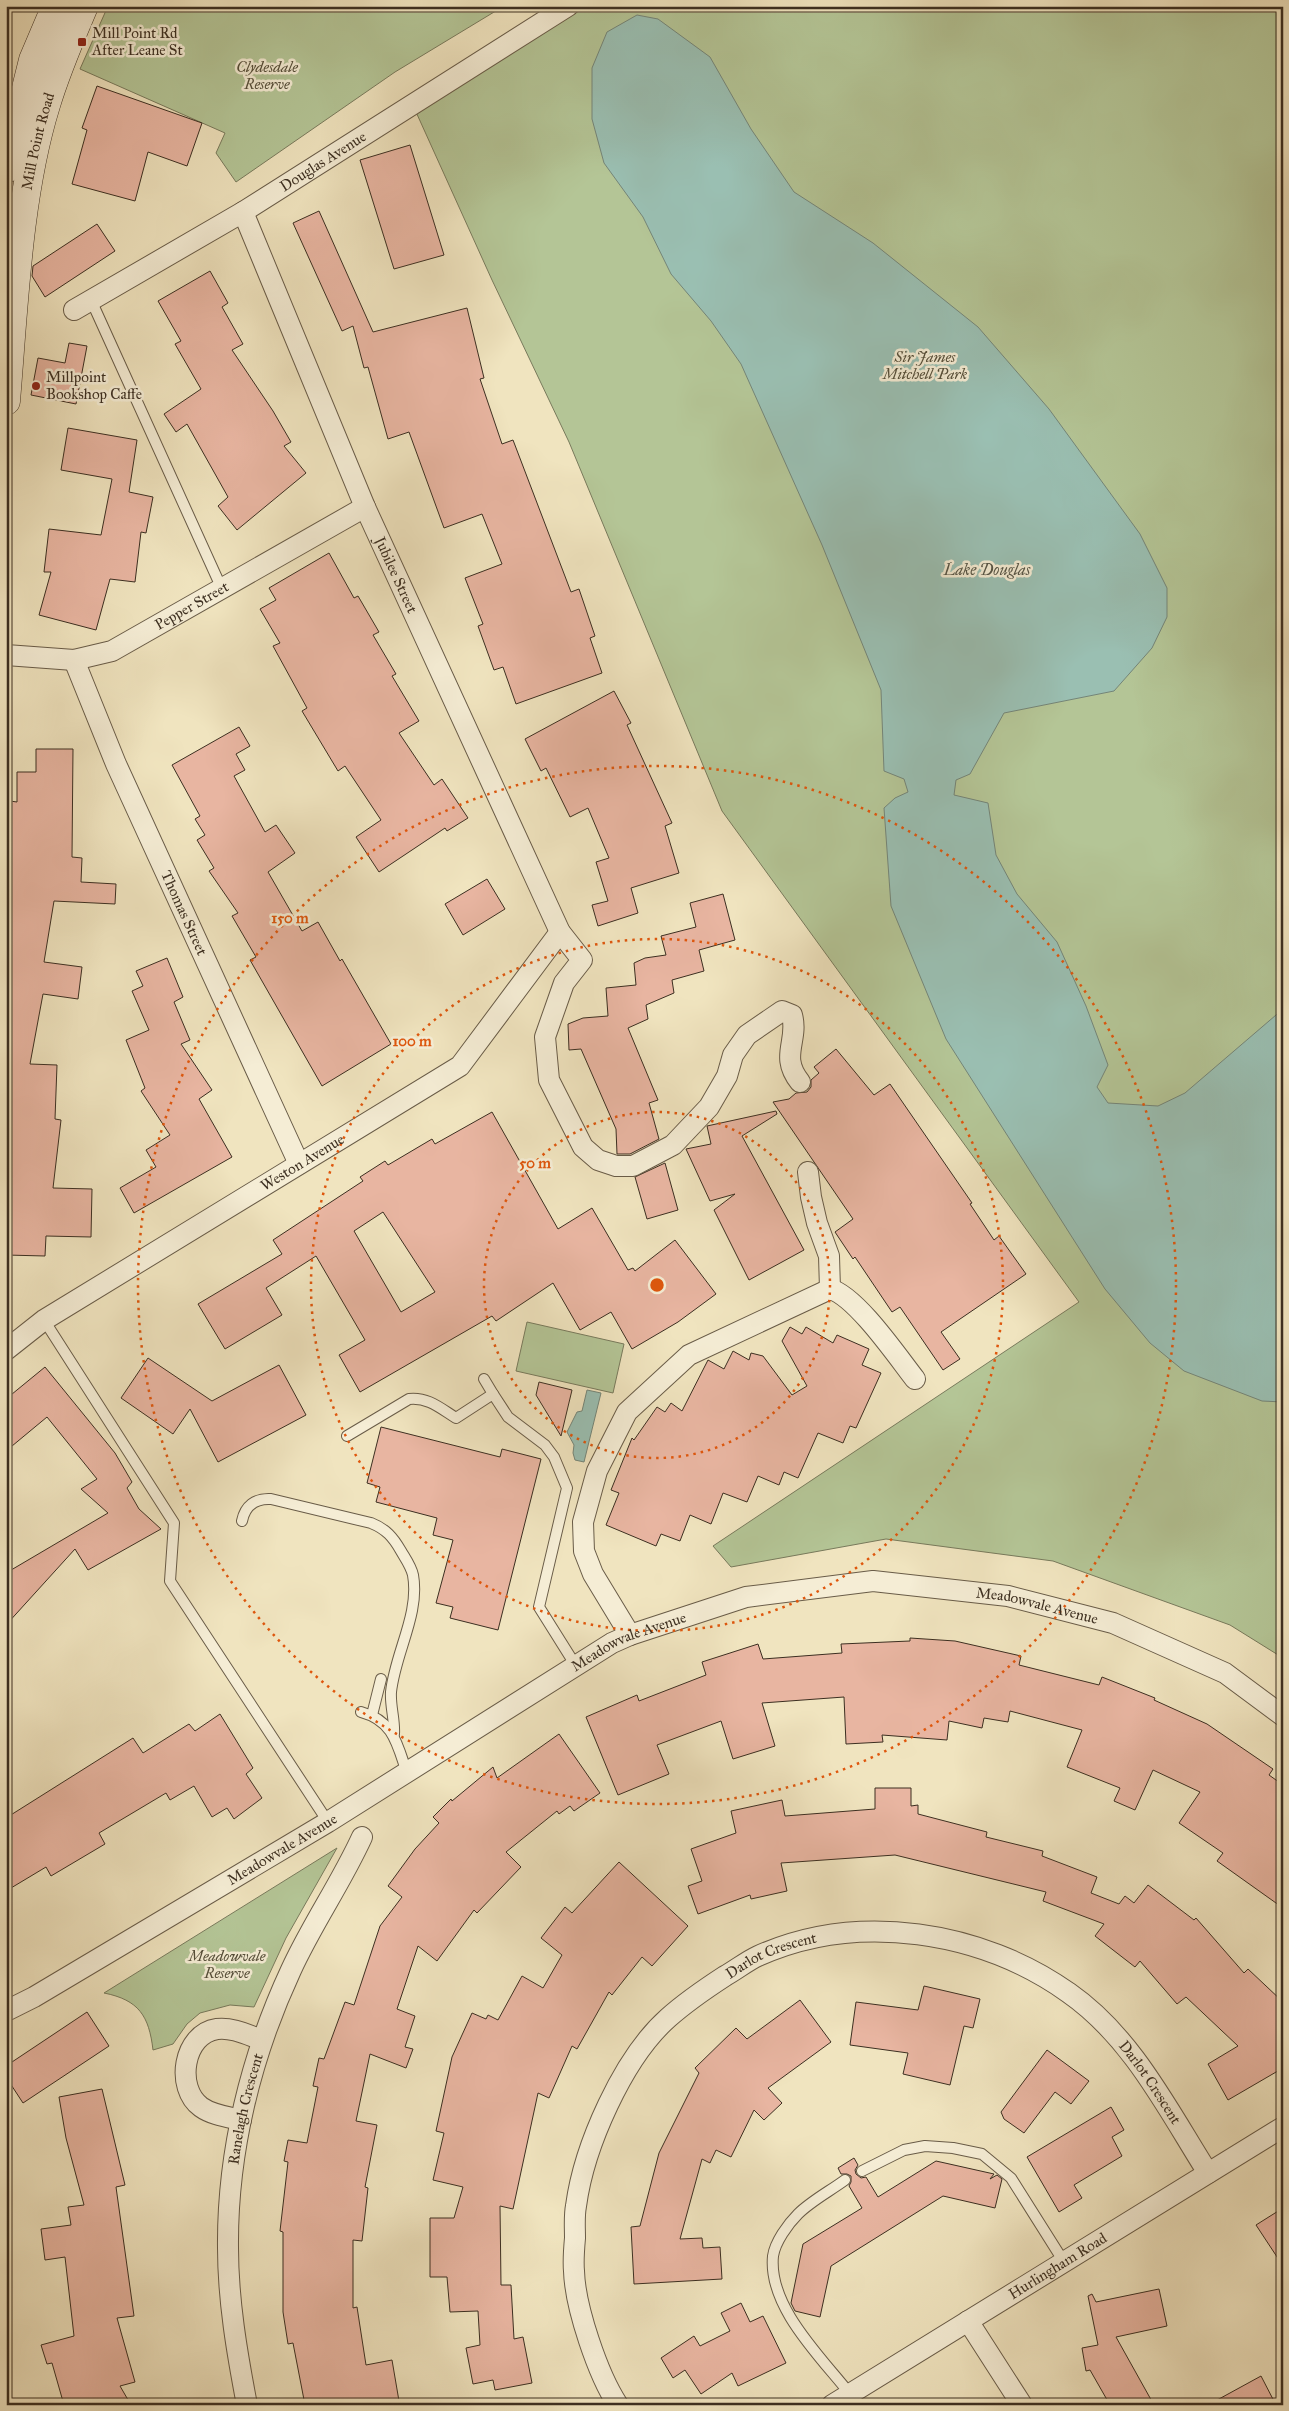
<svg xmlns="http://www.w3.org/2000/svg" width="1289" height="2411" font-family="'IM FELL Great Primer',serif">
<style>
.green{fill:#b4c596;stroke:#787a5c}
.water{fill:#9abfb2;stroke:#748578}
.building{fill:#e8b5a1;stroke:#3c2f21;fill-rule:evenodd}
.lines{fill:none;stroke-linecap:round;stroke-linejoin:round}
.service-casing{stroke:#695c48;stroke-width:12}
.minor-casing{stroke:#695c48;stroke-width:22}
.secondary-casing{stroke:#3c2f21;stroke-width:29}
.service{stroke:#f5edd5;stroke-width:10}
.minor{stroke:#f5edd5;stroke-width:20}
.secondary{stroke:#f5edd5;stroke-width:28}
.ring{fill:none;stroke:#df570d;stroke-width:2.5;stroke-dasharray:2.5 5}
.poi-dot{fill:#8f2418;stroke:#f5edd5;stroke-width:2}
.labels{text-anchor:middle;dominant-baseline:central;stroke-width:5;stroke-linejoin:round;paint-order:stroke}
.poi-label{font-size:15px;fill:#3c2f21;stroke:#f5edd5;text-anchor:start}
.park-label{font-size:15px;font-style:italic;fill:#544d38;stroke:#f5edd5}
.street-label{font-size:15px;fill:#3c2f21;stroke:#f5edd5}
.water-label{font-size:16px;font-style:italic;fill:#545345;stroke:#f5edd5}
.centre{fill:#df570d;stroke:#f5edd5;stroke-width:2.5}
.ring-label{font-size:15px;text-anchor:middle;font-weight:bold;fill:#df570d;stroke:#f5edd5;stroke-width:5;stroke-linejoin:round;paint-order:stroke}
</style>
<rect width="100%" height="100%" fill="#f0e4bf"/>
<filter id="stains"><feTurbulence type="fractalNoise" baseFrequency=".004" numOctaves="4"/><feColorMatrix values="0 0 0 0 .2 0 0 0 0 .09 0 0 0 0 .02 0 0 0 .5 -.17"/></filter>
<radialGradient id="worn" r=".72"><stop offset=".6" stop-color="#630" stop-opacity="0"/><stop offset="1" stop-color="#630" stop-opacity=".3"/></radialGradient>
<!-- green -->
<g class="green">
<path d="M 108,6 L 504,6 L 395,72 L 236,182 L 216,153 L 225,133 L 80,69 Z"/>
<path d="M 587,6 L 1283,6 L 1283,1658 L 1230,1625 L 1053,1561 L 886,1539 L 731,1567 L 713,1546 L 1079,1302 L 722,811 L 569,442 L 492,280 L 416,112 Z"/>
<path d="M 527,1322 L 624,1344 L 613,1393 L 516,1371 Z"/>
<path d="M 337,1848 L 286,1938 L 254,2007 L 230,2005 L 200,2013 L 187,2024 L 173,2044 L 153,2050 C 149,2016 139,2000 104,1993 Z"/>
</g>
<!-- water -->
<g class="water">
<path d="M 637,15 L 658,19 L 710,57 L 751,129 L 794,192 L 873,243 L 978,327 L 1049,409 L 1140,534 L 1167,588 L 1167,617 L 1152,648 L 1114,691 L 1004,713 L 970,774 L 956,780 L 954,795 L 988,803 L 996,855 L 1017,894 L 1057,942 L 1086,1006 L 1108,1065 L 1097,1087 L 1108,1103 L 1158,1106 L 1185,1093 L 1283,1009 L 1283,1402 L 1262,1401 L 1184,1371 L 1150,1343 L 1105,1289 L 946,1039 L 891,906 L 884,808 L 895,798 L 908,792 L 904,779 L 884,771 L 881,690 L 822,545 L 741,364 L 711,321 L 671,274 L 643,217 L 604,163 L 592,119 L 592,68 L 607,32 Z"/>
<path d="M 587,1390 L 601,1393 L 584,1462 L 575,1460 L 573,1453 L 574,1445 L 567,1432 L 577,1412 L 582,1411 Z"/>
</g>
<!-- building -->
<g class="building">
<path d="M 97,86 L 202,123 L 187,166 L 148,152 L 135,201 L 72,184 L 87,130 L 82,128 Z"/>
<path d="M 410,145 L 444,255 L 394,269 L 360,160 Z"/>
<path d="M 319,211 L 373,332 L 467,308 L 484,378 L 480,379 L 502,444 L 513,440 L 571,592 L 579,589 L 595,636 L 590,638 L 602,673 L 516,704 L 503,667 L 494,670 L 478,626 L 483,624 L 465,578 L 502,564 L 482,514 L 444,528 L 409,432 L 388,439 L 368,367 L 364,368 L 353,326 L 342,331 L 293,223 Z"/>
<path d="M 97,224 L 115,251 L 45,297 L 32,276 L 33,266 Z"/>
<path d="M 210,271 L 228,303 L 222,307 L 243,344 L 232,350 L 273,411 L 291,442 L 284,446 L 306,473 L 237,530 L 218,506 L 228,497 L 187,424 L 176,432 L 164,414 L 201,389 L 175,344 L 181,341 L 158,301 Z"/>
<path d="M 69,343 L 87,346 L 76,404 L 31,395 L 38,358 L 65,363 Z"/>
<path d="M 68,428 L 137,440 L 129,492 L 153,497 L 146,533 L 141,532 L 135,582 L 110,579 L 96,630 L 39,615 L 51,572 L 44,572 L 49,529 L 101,535 L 112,479 L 61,470 Z"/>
<path d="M 329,553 L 354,598 L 358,596 L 379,632 L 373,635 L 396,674 L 392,676 L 419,721 L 399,733 L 434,785 L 442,779 L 468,818 L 447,831 L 445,828 L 379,872 L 356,837 L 381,820 L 345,766 L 338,771 L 302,711 L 307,708 L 273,646 L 280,643 L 260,609 L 276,600 L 269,588 Z"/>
<path d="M 614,691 L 631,723 L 627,725 L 672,823 L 665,826 L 679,873 L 631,888 L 638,913 L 598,926 L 592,905 L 608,901 L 596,862 L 609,858 L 588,808 L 570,817 L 546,768 L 541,771 L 525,739 Z"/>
<path d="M 239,727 L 250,746 L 236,754 L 245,770 L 234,776 L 265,832 L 276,825 L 295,853 L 268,872 L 302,931 L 318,922 L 340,961 L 342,959 L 391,1044 L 322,1086 L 250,960 L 256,957 L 232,916 L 238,913 L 209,871 L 214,868 L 197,840 L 205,835 L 195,819 L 200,816 L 172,765 Z"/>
<path d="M 36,749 L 73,749 L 72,857 L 82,858 L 81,882 L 116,884 L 115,904 L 54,901 L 44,962 L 82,967 L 78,999 L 43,994 L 30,1064 L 57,1065 L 55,1119 L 61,1120 L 53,1188 L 92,1189 L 91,1237 L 46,1236 L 45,1256 L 6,1255 L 6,927 L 11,900 L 7,899 L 10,801 L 17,802 L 17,772 L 36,772 Z"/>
<path d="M 487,879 L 505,909 L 463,935 L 445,904 Z"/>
<path d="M 723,894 L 735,940 L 699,950 L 704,971 L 672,980 L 674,993 L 646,1005 L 648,1019 L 628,1028 L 658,1100 L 649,1103 L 659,1139 L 630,1154 L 617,1154 L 616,1129 L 581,1049 L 569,1050 L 568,1024 L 583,1018 L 608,1016 L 606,988 L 636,985 L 634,963 L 645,958 L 666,955 L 661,936 L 696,927 L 690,903 Z"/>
<path d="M 167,958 L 183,997 L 174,1002 L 190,1040 L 181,1044 L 212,1090 L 199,1099 L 232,1157 L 134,1213 L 120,1188 L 156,1167 L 146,1150 L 170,1135 L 141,1091 L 145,1088 L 126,1040 L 149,1030 L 132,991 L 143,986 L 136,971 Z"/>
<path d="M 836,1049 L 874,1095 L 890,1084 L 972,1203 L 970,1204 L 994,1240 L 999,1236 L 1026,1274 L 941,1332 L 960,1359 L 943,1370 L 900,1307 L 892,1312 L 855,1257 L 853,1259 L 835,1232 L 853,1219 L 773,1102 L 789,1099 L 796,1093 L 807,1092 L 811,1087 L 811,1080 L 819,1073 L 814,1067 Z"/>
<path d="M 776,1111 L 777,1114 L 742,1136 L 804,1250 L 749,1280 L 714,1210 L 735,1194 L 710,1201 L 686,1149 L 711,1144 L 707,1126 Z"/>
<path d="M 492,1112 L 558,1229 L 592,1208 L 628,1270 L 633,1268 L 635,1271 L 675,1240 L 716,1294 L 678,1322 L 632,1349 L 611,1312 L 580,1330 L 553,1283 L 496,1321 L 492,1316 L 360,1392 L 339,1355 L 365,1340 L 316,1256 L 266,1288 L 282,1315 L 225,1349 L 198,1304 L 282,1254 L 273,1240 L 363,1181 L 360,1177 L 385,1161 L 388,1165 L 432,1139 L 435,1144 ZM 383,1212 L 435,1292 L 401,1312 L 354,1231 Z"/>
<path d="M 665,1163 L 678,1210 L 647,1219 L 635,1177 Z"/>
<path d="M 790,1327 L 802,1334 L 806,1327 L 833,1343 L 837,1335 L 869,1349 L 862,1365 L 881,1373 L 856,1428 L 850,1426 L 843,1443 L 818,1433 L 798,1478 L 784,1472 L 779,1485 L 758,1476 L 747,1502 L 723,1493 L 711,1524 L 690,1515 L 680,1541 L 661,1534 L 656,1546 L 606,1525 L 619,1493 L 611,1490 L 632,1438 L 634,1440 L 657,1407 L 665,1412 L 671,1403 L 682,1411 L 708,1360 L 724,1369 L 733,1351 L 749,1360 L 751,1353 L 763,1356 L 792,1395 L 807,1386 L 782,1341 Z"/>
<path d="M 148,1358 L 212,1401 L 279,1365 L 306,1415 L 218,1462 L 190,1409 L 173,1434 L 121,1398 Z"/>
<path d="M 45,1367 L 115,1453 L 132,1482 L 127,1488 L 139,1509 L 161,1529 L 88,1570 L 75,1549 L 6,1625 L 6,1573 L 108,1513 L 81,1489 L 97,1479 L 47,1417 L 6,1451 L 6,1399 Z"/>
<path d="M 539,1382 L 572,1390 L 561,1436 L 536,1395 Z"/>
<path d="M 381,1427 L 500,1457 L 502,1449 L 541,1459 L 498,1630 L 450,1618 L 453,1607 L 436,1603 L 453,1540 L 433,1535 L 437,1518 L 376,1502 L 380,1487 L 367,1483 Z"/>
<path d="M 910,1638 L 955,1641 L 1021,1656 L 1019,1665 L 1099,1685 L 1102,1677 L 1155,1698 L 1154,1700 L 1207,1724 L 1273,1769 L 1269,1775 L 1283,1785 L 1283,1908 L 1217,1861 L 1223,1853 L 1179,1823 L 1200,1792 L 1153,1770 L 1135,1810 L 1114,1801 L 1120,1788 L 1067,1767 L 1082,1730 L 1010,1711 L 1008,1722 L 984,1718 L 982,1728 L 949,1721 L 947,1740 L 882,1735 L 883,1742 L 846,1744 L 844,1697 L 762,1703 L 775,1746 L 733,1759 L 721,1721 L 657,1745 L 669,1774 L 618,1795 L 586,1717 L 637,1695 L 639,1701 L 706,1675 L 702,1662 L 758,1644 L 763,1659 L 842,1653 L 841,1644 L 910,1641 Z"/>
<path d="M 220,1714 L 253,1768 L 246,1774 L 262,1798 L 234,1819 L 227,1808 L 212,1817 L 194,1786 L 170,1800 L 166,1793 L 99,1833 L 105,1844 L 51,1876 L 46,1867 L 6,1891 L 6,1818 L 133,1738 L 143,1753 L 189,1724 L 195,1731 Z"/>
<path d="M 559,1734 L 600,1793 L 574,1811 L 570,1806 L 559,1814 L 557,1811 L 506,1852 L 521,1867 L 477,1913 L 474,1910 L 437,1961 L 418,1946 L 397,2009 L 415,2016 L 405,2047 L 413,2049 L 406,2068 L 370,2054 L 356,2121 L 377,2125 L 365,2187 L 368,2188 L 362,2241 L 353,2240 L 353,2308 L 357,2307 L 366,2365 L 392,2360 L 399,2401 L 378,2405 L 305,2405 L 293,2343 L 288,2344 L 283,2312 L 283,2232 L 280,2231 L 288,2162 L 284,2161 L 288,2140 L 307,2143 L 318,2087 L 313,2086 L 319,2058 L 324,2059 L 345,2002 L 354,2005 L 380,1926 L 402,1897 L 388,1886 L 415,1849 L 439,1823 L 433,1817 L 451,1799 L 452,1801 L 493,1767 L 497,1778 Z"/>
<path d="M 875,1788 L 911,1788 L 911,1806 L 918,1805 L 918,1814 L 987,1832 L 986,1837 L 1043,1851 L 1042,1856 L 1097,1877 L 1091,1893 L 1119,1904 L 1125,1896 L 1134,1903 L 1148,1885 L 1194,1920 L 1196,1918 L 1244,1973 L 1248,1969 L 1283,2002 L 1283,2068 L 1228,2100 L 1208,2064 L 1238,2046 L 1186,1997 L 1177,2004 L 1140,1961 L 1135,1967 L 1095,1936 L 1104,1924 L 1043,1901 L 1046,1892 L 895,1855 L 781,1863 L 787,1891 L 751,1899 L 750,1895 L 698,1914 L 688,1886 L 702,1881 L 691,1849 L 736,1833 L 731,1811 L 782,1800 L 785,1816 L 875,1809 Z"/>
<path d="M 619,1862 L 688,1926 L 652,1966 L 642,1957 L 612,1995 L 609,1992 L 577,2049 L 572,2046 L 549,2098 L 538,2093 L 513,2209 L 500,2206 L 501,2285 L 511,2285 L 514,2339 L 523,2337 L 532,2383 L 495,2390 L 493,2380 L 473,2384 L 466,2348 L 480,2345 L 478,2311 L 450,2312 L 447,2277 L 430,2277 L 430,2218 L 454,2218 L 463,2187 L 433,2180 L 444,2133 L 436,2131 L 452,2057 L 472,2013 L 486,2019 L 488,2015 L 498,2020 L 522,1976 L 543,1988 L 562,1955 L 541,1938 L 565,1907 L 572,1913 Z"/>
<path d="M 924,1986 L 980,1999 L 973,2028 L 964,2026 L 950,2085 L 903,2074 L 908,2053 L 850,2045 L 856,2002 L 918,2010 Z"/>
<path d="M 800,2000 L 831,2042 L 768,2088 L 782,2103 L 764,2120 L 754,2110 L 731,2157 L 716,2150 L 710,2163 L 702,2159 L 680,2239 L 702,2238 L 703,2248 L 720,2247 L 722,2279 L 634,2284 L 631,2227 L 640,2226 L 659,2153 L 699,2073 L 695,2068 L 736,2028 L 747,2039 Z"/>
<path d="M 87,2012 L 109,2046 L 23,2103 L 6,2077 L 6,2066 Z"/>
<path d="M 1047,2050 L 1089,2081 L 1071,2104 L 1055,2092 L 1024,2133 L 1004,2119 L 1001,2112 Z"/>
<path d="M 102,2089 L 125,2185 L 116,2187 L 134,2316 L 117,2318 L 135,2382 L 120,2386 L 131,2405 L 64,2405 L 52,2363 L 47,2364 L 41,2345 L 74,2336 L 65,2257 L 45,2260 L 41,2229 L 71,2225 L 68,2207 L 84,2205 L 66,2138 L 59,2097 Z"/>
<path d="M 1111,2107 L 1124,2130 L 1112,2137 L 1122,2156 L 1074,2185 L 1082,2198 L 1059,2212 L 1027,2157 Z"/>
<path d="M 854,2158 L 858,2165 L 855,2170 L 856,2174 L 861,2178 L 866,2177 L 878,2197 L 936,2161 L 994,2174 L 990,2179 L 997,2175 L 1002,2179 L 995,2208 L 943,2196 L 831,2266 L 820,2317 L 795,2311 L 791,2303 L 803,2244 L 862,2208 L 849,2186 L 851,2182 L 851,2176 L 847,2174 L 841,2174 L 838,2168 Z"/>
<path d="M 1283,2208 L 1283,2266 L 1256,2225 Z"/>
<path d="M 1159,2289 L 1167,2326 L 1116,2337 L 1154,2405 L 1110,2405 L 1090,2370 L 1086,2371 L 1082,2348 L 1098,2345 L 1088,2296 L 1092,2294 L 1096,2302 Z"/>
<path d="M 741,2303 L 750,2322 L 763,2316 L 786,2363 L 738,2386 L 732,2373 L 701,2394 L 685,2370 L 673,2378 L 661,2358 L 694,2336 L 700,2346 L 730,2331 L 721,2313 Z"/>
<path d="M 1261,2376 L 1276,2405 L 1208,2405 Z"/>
</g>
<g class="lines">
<!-- service casing -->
<g class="service-casing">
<g id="service">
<path d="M 91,300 L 222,589"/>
<path d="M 44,1320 L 174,1523 L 170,1581 L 328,1822"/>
<path d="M 484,1379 L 493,1394"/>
<path d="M 347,1436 L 409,1399 C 428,1397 440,1408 456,1418 L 493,1394 L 508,1417 L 545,1445 L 554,1457 L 567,1488 L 539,1607 L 576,1666"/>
<path d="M 242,1521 C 245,1506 255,1498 271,1499 L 371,1523 C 386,1529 393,1537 401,1551 C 405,1558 411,1566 413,1575 C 420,1614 395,1653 391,1692 C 390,1706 395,1720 394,1734"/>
<path d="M 361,1712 C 394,1721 397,1744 407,1773"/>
<path d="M 372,1715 L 381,1679"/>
<path d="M 862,2171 L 904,2150 L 925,2146 L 953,2148 L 982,2154 L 1011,2178 L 1064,2262"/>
<path d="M 845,2180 C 830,2191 811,2201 798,2214 C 788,2224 775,2242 773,2256 C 768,2307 821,2357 850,2394"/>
</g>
</g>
<!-- minor casing -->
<g class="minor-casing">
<g id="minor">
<path id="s1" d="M 243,212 L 365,507 L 560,932 L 582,960 L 564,983 L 545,1037 L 549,1080 L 583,1147 L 598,1160 L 616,1166 L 633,1166 L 673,1145 L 709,1107 L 727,1076 L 733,1055 L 747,1035 L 782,1011 L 792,1015 C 799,1041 779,1056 800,1082"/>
<path id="s2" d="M 74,310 L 243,212 L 568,6"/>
<path id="s3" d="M 6,655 L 74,660 L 112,651 L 365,507"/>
<path id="s4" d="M 74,660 L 116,764 L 299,1164"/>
<path d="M 808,1172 L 811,1197 L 817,1223 L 829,1256 L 830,1289"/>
<path id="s5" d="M 6,1350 L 44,1320 L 460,1066 L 560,932"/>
<path d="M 630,1635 L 593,1574 L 584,1551 L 583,1522 L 597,1471 L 627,1412 L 689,1355 L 830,1289 C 856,1296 897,1356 915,1379"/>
<path id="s6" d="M 6,2011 L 34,1997 L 328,1822 L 612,1643 L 630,1635 L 746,1597 L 873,1581 L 1008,1596 L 1113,1623 L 1225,1673 L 1283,1716"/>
<path d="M 241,2120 C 228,2117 212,2115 201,2107 C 175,2088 183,2034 217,2029 C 232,2027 248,2035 262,2040"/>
<path d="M 968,2321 L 1022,2405"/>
<path id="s7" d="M 247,2405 C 237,2353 228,2300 228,2248 C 227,2152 251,2056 291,1970 C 312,1924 341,1883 362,1837"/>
<path id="s8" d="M 618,2405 C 598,2375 575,2307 574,2271 C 573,2260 574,2249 575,2238 C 575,2228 574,2216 576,2206 C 584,2146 623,2058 668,2018 C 686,2002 705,1989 725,1976 C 736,1970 747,1961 758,1956 C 858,1911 982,1931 1069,1993 C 1132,2037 1168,2110 1208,2173"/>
<path id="s9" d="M 832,2405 L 1283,2127"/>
</g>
</g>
<!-- secondary casing -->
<g class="secondary-casing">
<g id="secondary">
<path d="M 6,169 L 33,60 L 56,6"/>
<path id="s10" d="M 6,401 C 14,307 18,195 46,105 C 56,71 70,39 84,6"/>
</g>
</g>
<!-- service -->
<use href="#service" class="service"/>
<!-- minor -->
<use href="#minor" class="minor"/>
<!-- secondary -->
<use href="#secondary" class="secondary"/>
</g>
<!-- distance rings -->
<g class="ring">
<circle cx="657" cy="1285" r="173"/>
<circle cx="657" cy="1285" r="346"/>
<circle cx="657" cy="1285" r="519"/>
</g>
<!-- markers -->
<g class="poi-dot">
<rect x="77" y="37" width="10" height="10" rx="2.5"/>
<circle cx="36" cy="386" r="5"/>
</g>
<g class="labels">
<!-- poi labels -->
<g class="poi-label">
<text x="92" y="33">Mill Point Rd<tspan x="92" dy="17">After Leane St</tspan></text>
<text x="46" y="377">Millpoint<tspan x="46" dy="17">Bookshop Caffe</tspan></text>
</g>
<!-- park labels -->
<g class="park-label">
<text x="267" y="67">Clydesdale<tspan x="267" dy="17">Reserve</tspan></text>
<text x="925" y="357">Sir James<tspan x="925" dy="17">Mitchell Park</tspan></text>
<text x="227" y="1956">Meadowvale<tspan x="227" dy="17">Reserve</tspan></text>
</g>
<!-- street labels -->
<g class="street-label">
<text stroke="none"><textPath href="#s10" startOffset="262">Mill Point Road</textPath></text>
<text stroke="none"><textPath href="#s2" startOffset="290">Douglas Avenue</textPath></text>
<text stroke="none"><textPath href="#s1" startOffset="394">Jubilee Street</textPath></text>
<text stroke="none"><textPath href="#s3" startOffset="199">Pepper Street</textPath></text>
<text stroke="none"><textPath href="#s4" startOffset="276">Thomas Street</textPath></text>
<text stroke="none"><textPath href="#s5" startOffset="351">Weston Avenue</textPath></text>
<text stroke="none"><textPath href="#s6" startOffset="1145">Meadowvale Avenue</textPath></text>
<text stroke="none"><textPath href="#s6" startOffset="725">Meadowvale Avenue</textPath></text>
<text stroke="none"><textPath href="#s6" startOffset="320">Meadowvale Avenue</textPath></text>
<text stroke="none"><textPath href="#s8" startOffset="542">Darlot Crescent</textPath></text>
<text stroke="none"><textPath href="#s8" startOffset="978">Darlot Crescent</textPath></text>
<text stroke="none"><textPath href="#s7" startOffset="299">Ranelagh Crescent</textPath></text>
<text stroke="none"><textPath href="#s9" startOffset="265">Hurlingham Road</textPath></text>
</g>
<!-- water labels -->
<g class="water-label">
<text x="987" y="569">Lake Douglas</text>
</g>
</g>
<circle cx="657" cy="1285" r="8" class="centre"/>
<g class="ring-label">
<text x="290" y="923">150 m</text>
<text x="412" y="1046">100 m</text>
<text x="535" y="1168">50 m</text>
</g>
<!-- margin -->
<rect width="1289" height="2411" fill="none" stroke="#f0e4bf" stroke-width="25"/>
<rect x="8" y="8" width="1274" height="2396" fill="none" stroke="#3c2f21" stroke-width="2.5"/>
<rect x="12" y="12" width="1264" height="2386" fill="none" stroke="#3c2f21"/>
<rect width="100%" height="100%" filter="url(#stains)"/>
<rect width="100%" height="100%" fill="url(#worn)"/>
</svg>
